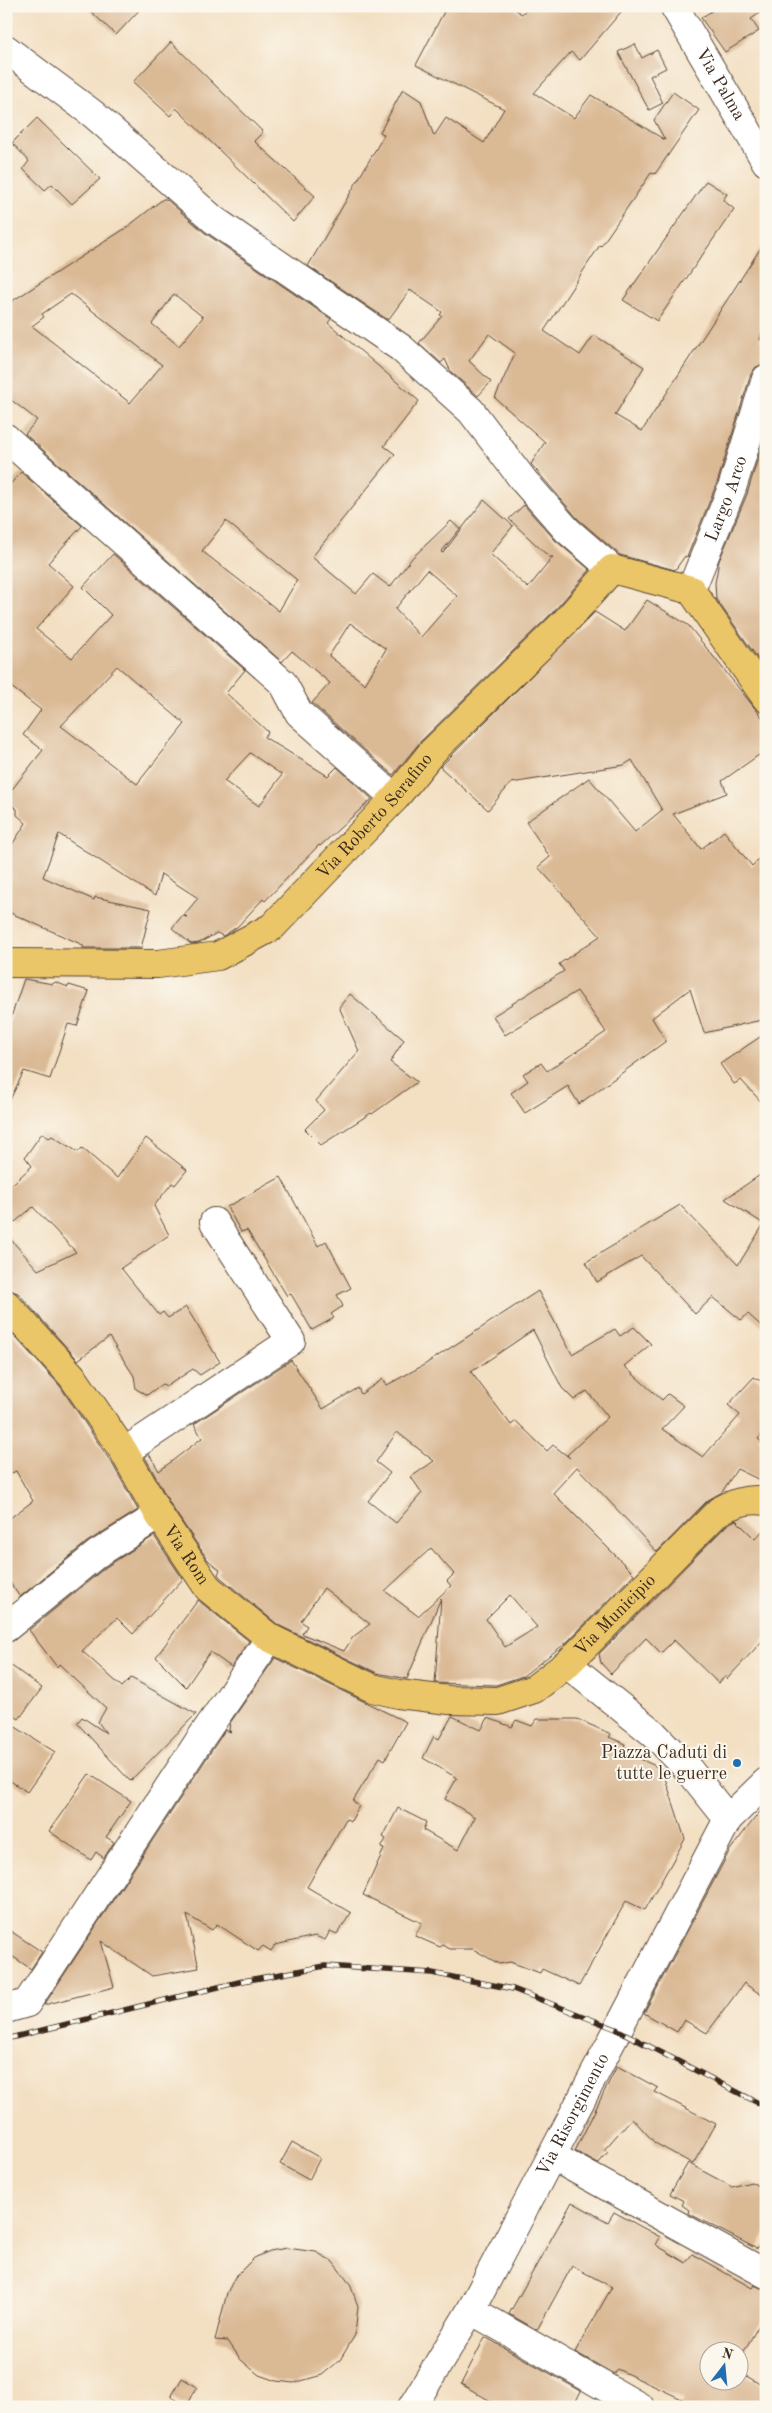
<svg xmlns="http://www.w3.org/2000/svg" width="772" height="2413" font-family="'Old Standard TT',serif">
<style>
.building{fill:#dab995;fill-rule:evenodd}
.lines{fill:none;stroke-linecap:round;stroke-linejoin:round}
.minor-casing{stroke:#574537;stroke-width:30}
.major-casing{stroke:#574537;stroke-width:30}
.minor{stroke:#fff;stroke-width:28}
.major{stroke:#ebc669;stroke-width:28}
.rail-casing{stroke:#3b2a1e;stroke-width:5.5}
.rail{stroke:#fbf7ec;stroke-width:4;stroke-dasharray:11;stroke-linecap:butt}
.poi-dot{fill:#1f6fb2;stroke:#fbf7ec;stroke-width:2}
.labels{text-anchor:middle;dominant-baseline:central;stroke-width:4;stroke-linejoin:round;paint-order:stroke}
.street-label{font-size:18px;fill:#3b2a1e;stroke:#fbf7ec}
.poi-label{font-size:18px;fill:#3b2a1e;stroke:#fbf7ec;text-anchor:end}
</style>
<rect width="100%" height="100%" fill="#fbf7ec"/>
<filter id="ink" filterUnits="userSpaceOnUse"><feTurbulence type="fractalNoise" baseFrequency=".02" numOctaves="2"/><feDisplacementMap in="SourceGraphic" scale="10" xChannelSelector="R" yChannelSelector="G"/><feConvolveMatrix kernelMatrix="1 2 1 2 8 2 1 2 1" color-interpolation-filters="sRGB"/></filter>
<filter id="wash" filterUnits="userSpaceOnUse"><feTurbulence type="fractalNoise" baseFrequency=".0096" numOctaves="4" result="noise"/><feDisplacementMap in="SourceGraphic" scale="20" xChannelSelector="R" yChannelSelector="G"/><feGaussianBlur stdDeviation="1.12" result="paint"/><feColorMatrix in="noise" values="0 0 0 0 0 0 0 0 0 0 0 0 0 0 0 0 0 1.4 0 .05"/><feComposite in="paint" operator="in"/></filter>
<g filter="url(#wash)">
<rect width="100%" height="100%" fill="#f3dfc2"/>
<g id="blocks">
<!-- building -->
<g class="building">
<path d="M 85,6 L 143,6 L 116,35 Z"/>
<path d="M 447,6 L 512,6 L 521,14 L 532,6 L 626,6 L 580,60 L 571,52 L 534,93 L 574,118 L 591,95 L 665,140 L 654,120 L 673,92 L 699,110 L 655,174 L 651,173 L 601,246 L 600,245 L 544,331 L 580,355 L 594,335 L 644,367 L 615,415 L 642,431 L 766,240 L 766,315 L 760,340 L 766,341 L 766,364 L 756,367 L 751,374 L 717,483 L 687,557 L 685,556 L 675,570 L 620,555 L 578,519 L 531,464 L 545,442 L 495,398 L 515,353 L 489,334 L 469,361 L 491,382 L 478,396 L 451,372 L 445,359 L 441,363 L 419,343 L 442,316 L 440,315 L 442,312 L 410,290 L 388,320 L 308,266 L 384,135 L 380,132 L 403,89 L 421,101 L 434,136 L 446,118 L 484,143 L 504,109 L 416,65 Z"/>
<path d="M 719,6 L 766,6 L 766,9 L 751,19 L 759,31 L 725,52 L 701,18 Z"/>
<path d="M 171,42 L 263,132 L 254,141 L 315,196 L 293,222 L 176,108 L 170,116 L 133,82 Z"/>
<path d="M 635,44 L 642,58 L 657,50 L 666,68 L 650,76 L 663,103 L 649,110 L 618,52 Z"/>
<path d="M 37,118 L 100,179 L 72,204 L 52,184 L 45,190 L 23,169 L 29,161 L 12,143 Z"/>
<path d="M 706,181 L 727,194 L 723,200 L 734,209 L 657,321 L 623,300 Z"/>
<path d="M 163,199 L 166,199 L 205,233 L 331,319 L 328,323 L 419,401 L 384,446 L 395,454 L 312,557 L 356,594 L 373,574 L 390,587 L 412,558 L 451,521 L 460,529 L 441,552 L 443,553 L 484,500 L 513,526 L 490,554 L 528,588 L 553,557 L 549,557 L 509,519 L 524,505 L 555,540 L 590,570 L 554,611 L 421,741 L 393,775 L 312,703 L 330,683 L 292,651 L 282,662 L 25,434 L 37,420 L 6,396 L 6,305 L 126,228 ZM 71,294 L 162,365 L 130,403 L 32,326 L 44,317 L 42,314 ZM 174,294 L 203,317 L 179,346 L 152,324 ZM 226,521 L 297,580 L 279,611 L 202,551 ZM 427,570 L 457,596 L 421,637 L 395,609 ZM 350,623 L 386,649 L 365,684 L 329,656 Z"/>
<path d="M 766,432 L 766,670 L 716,599 L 715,583 L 719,561 L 747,494 Z"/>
<path d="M 21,472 L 82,526 L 48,563 L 74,586 L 36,629 L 72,658 L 111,615 L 83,587 L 113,554 L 245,670 L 226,693 L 268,732 L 264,737 L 328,776 L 337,767 L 372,799 L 320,846 L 319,845 L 265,901 L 263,899 L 237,927 L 223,936 L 217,933 L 199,943 L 191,944 L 172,928 L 182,916 L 187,917 L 184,915 L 198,898 L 161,874 L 155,896 L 59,834 L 43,877 L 94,900 L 95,897 L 151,909 L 141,948 L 83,948 L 83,945 L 6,911 L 6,854 L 26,823 L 17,815 L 17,809 L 6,802 L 6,797 L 43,750 L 23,735 L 41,710 L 6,683 L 6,489 ZM 117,666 L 185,724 L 137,784 L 61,726 ZM 250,753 L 282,775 L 259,806 L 224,781 Z"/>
<path d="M 647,600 L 688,625 L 766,722 L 766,750 L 722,781 L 727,793 L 673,814 L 701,849 L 724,831 L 752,866 L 766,851 L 766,1019 L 704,1033 L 690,989 L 652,1018 L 666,1041 L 579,1104 L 568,1086 L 525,1113 L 511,1093 L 528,1081 L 523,1074 L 541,1063 L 547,1071 L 606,1032 L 577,991 L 505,1035 L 493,1016 L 564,971 L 559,964 L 600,936 L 538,867 L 550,857 L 526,822 L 589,778 L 635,832 L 662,810 L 632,760 L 624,765 L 511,783 L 488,810 L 440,767 L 595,612 L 625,631 Z"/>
<path d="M 24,979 L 53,984 L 55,982 L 68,987 L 69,985 L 89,991 L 77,1026 L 68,1024 L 50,1079 L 24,1071 L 6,1108 L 6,1032 Z"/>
<path d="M 350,994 L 404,1040 L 390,1062 L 417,1082 L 372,1114 L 371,1113 L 321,1145 L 305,1129 L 324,1110 L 316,1101 L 359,1051 L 339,1007 Z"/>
<path d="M 766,1033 L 766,1107 L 741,1080 L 734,1084 L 720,1064 Z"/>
<path d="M 42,1133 L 49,1138 L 52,1136 L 78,1152 L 82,1148 L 117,1178 L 146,1138 L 187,1170 L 175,1185 L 172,1183 L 154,1206 L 169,1235 L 121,1268 L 159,1315 L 163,1312 L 168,1318 L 186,1307 L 220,1362 L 200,1375 L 193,1369 L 167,1386 L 162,1384 L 147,1395 L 136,1389 L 134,1376 L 109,1337 L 78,1360 L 18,1293 L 6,1289 L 6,1234 L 38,1270 L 76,1252 L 33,1207 L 15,1222 L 6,1213 L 6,1190 L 32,1166 L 25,1157 Z"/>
<path d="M 766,1171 L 766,1330 L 748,1314 L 741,1320 L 713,1297 L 695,1314 L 641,1256 L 597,1282 L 586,1262 L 680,1205 L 738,1265 L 764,1224 L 725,1199 Z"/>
<path d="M 281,1177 L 318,1246 L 326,1241 L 351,1288 L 337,1295 L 343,1306 L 331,1314 L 334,1318 L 312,1330 L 291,1294 L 287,1296 L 247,1230 L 241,1232 L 227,1207 Z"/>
<path d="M 538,1291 L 572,1354 L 615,1329 L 620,1336 L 634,1327 L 651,1344 L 624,1366 L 662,1400 L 668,1394 L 684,1406 L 662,1429 L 703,1457 L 740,1415 L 728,1405 L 754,1377 L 766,1384 L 766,1430 L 758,1439 L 766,1445 L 766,1483 L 737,1469 L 722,1492 L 708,1500 L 657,1552 L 577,1467 L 553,1493 L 634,1574 L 567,1642 L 523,1676 L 496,1685 L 435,1683 L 441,1598 L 407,1679 L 377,1673 L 278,1625 L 220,1577 L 218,1574 L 220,1570 L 208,1560 L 172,1507 L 145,1457 L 149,1454 L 159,1471 L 202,1438 L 194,1424 L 291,1360 L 323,1409 L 358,1388 L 361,1394 L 383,1379 L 387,1385 L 424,1365 ZM 533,1330 L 562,1388 L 574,1400 L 587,1391 L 608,1417 L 567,1455 L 570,1458 L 553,1445 L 547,1451 L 516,1421 L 511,1425 L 471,1372 ZM 397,1432 L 434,1461 L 411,1477 L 422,1493 L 396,1523 L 368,1501 L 390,1473 L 376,1462 ZM 431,1548 L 454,1574 L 447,1581 L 451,1586 L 418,1616 L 385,1591 ZM 324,1588 L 370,1624 L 353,1637 L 344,1651 L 302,1634 L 307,1626 L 301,1621 ZM 510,1595 L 537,1627 L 505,1647 L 486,1619 Z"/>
<path d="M 6,1327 L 60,1386 L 113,1465 L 138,1510 L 87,1542 L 20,1597 L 6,1577 L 6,1521 L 33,1501 L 16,1471 L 6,1476 Z"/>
<path d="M 736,1520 L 755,1539 L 766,1527 L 766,1637 L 727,1679 L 726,1676 L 718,1683 L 674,1640 L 661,1653 L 646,1638 L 611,1674 L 601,1663 L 599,1654 L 728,1524 Z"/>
<path d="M 154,1536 L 183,1579 L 133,1634 L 117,1618 L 82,1651 L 122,1687 L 131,1678 L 196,1714 L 130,1781 L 77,1723 L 82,1717 L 106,1733 L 98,1722 L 106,1708 L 59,1664 L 57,1667 L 29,1630 L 106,1567 Z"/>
<path d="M 198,1600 L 249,1641 L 231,1667 L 210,1652 L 186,1687 L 156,1657 Z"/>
<path d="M 275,1658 L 406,1722 L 385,1760 L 380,1757 L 353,1801 L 359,1806 L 351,1821 L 346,1819 L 307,1887 L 351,1913 L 337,1934 L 330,1931 L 325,1940 L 315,1936 L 275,1945 L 271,1951 L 263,1946 L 258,1951 L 217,1924 L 212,1930 L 187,1915 L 199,1968 L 152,1976 L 101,1941 L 114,1987 L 44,2005 L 214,1747 L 225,1730 L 231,1732 L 229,1730 L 230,1723 Z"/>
<path d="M 6,1662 L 42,1688 L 19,1719 L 6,1710 Z"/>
<path d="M 452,1716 L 481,1730 L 488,1718 L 512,1727 L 516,1720 L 532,1726 L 537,1719 L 577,1719 L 611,1734 L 609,1737 L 625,1744 L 624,1747 L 637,1754 L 636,1757 L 662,1769 L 685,1839 L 645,1910 L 626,1901 L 579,1986 L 542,1969 L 540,1973 L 510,1962 L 499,1964 L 473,1949 L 450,1949 L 443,1945 L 440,1947 L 415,1936 L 422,1923 L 363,1895 L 384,1849 L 381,1848 L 386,1839 L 383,1837 L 398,1808 L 426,1822 L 423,1830 L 458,1850 L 475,1817 L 445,1799 L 457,1778 L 423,1758 L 434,1736 L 439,1739 Z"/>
<path d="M 6,1721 L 55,1752 L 27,1792 L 6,1778 Z"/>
<path d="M 89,1774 L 131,1801 L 106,1837 L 114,1842 L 104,1858 L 96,1852 L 91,1860 L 49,1831 Z"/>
<path d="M 766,1804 L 766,1998 L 744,1983 L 707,2033 L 684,2020 L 677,2032 L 644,2013 L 730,1850 Z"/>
<path d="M 6,1928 L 42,1952 L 31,1969 L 6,1952 Z"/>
<path d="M 617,2066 L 658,2088 L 655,2092 L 716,2124 L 693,2164 L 655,2143 L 632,2118 L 604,2150 L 608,2152 L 598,2164 L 575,2151 Z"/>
<path d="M 292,2142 L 320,2158 L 309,2180 L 280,2164 Z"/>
<path d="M 688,2163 L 732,2187 L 751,2182 L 766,2190 L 766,2231 L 757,2249 L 688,2213 L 689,2210 L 682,2205 L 684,2201 L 670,2194 Z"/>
<path d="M 572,2202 L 608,2222 L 614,2212 L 660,2237 L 656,2245 L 686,2263 L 692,2254 L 752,2288 L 754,2285 L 766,2290 L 766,2313 L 740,2358 L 740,2350 L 710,2350 L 710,2380 L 740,2380 L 740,2372 L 766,2388 L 766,2407 L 680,2407 L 684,2400 L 617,2369 L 614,2374 L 575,2352 L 612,2287 L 572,2266 L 537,2330 L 509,2314 Z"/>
<path d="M 287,2248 L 316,2252 L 332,2261 L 350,2284 L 358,2306 L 355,2335 L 340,2360 L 322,2375 L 294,2383 L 276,2381 L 259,2375 L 241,2360 L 228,2341 L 215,2340 L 227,2293 L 235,2277 L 254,2258 L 270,2251 Z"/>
<path d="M 485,2337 L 581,2391 L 573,2407 L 501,2407 L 461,2384 Z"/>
<path d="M 182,2378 L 197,2387 L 187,2406 L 171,2397 Z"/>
</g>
</g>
</g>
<g filter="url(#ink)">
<use href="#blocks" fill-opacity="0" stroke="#574537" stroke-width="1"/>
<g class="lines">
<!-- minor casing -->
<g class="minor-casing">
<g id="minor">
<path id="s1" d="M 674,6 L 766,162"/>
<path d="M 6,49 L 93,114 L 214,220 L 401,348 L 471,411 L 524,481 L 567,530 L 612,569"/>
<path d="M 6,438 L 283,683 L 299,713 L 395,798"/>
<path id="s2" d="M 691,590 L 732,488 L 766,379"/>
<path d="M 124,1452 L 291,1341 L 214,1222"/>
<path d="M 6,1628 L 97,1554 L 159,1515"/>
<path d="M 567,1664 L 653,1733 L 689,1770 L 728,1819"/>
<path d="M 6,2009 L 27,2003 L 201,1738 L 270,1638"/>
<path d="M 552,2156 L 766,2274"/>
<path d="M 471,2310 L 640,2407"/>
<path id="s3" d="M 412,2407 L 471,2310 L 728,1819 L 766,1782"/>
</g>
</g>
<!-- major casing -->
<g class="major-casing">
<g id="major">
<path id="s4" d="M 6,963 L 158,964 L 218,956 L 272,927 L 395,798 L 432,752 L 565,622 L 612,569 L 691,590 L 766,698"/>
<path id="s5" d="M 6,1304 L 72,1376 L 124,1452 L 159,1515 L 208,1588 L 270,1638 L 372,1688 L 398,1694 L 449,1700 L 498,1701 L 534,1689 L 567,1664 L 719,1511 C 733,1503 749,1498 766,1501"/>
</g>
</g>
<!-- minor -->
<use href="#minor" class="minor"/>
<!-- major -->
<use href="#major" class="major"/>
<!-- rail casing -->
<g class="rail-casing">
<path id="rail" d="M 6,2039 L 243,1981 L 325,1966 L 432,1973 L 513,1989 L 616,2029 L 766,2107"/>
</g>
<!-- rail -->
<use href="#rail" class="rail"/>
</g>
</g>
<!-- markers -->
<circle class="poi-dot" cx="737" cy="1763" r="5"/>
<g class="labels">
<!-- street labels -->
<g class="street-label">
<text stroke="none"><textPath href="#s1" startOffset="91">Via Palma</textPath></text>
<text stroke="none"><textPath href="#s2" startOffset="98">Largo Arco</textPath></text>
<text stroke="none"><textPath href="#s4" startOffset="425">Via Roberto Serafino</textPath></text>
<text stroke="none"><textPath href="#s5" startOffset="310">Via Rom</textPath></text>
<text stroke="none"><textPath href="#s5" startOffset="818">Via Municipio</textPath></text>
<text stroke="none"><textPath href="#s3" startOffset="334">Via Risorgimento</textPath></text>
</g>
<!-- poi labels -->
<g class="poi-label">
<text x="727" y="1753">Piazza Caduti di<tspan x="727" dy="21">tutte le guerre</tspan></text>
</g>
</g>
<!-- margin -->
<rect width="772" height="2413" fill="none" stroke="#fbf7ec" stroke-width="25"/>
<!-- north arrow -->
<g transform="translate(724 2366) rotate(16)"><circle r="24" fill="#fbf7ec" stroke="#aea59a"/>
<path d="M0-4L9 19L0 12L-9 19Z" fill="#1f6fb2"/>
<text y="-8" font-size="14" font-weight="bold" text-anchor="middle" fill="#3b2a1e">N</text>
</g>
</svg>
